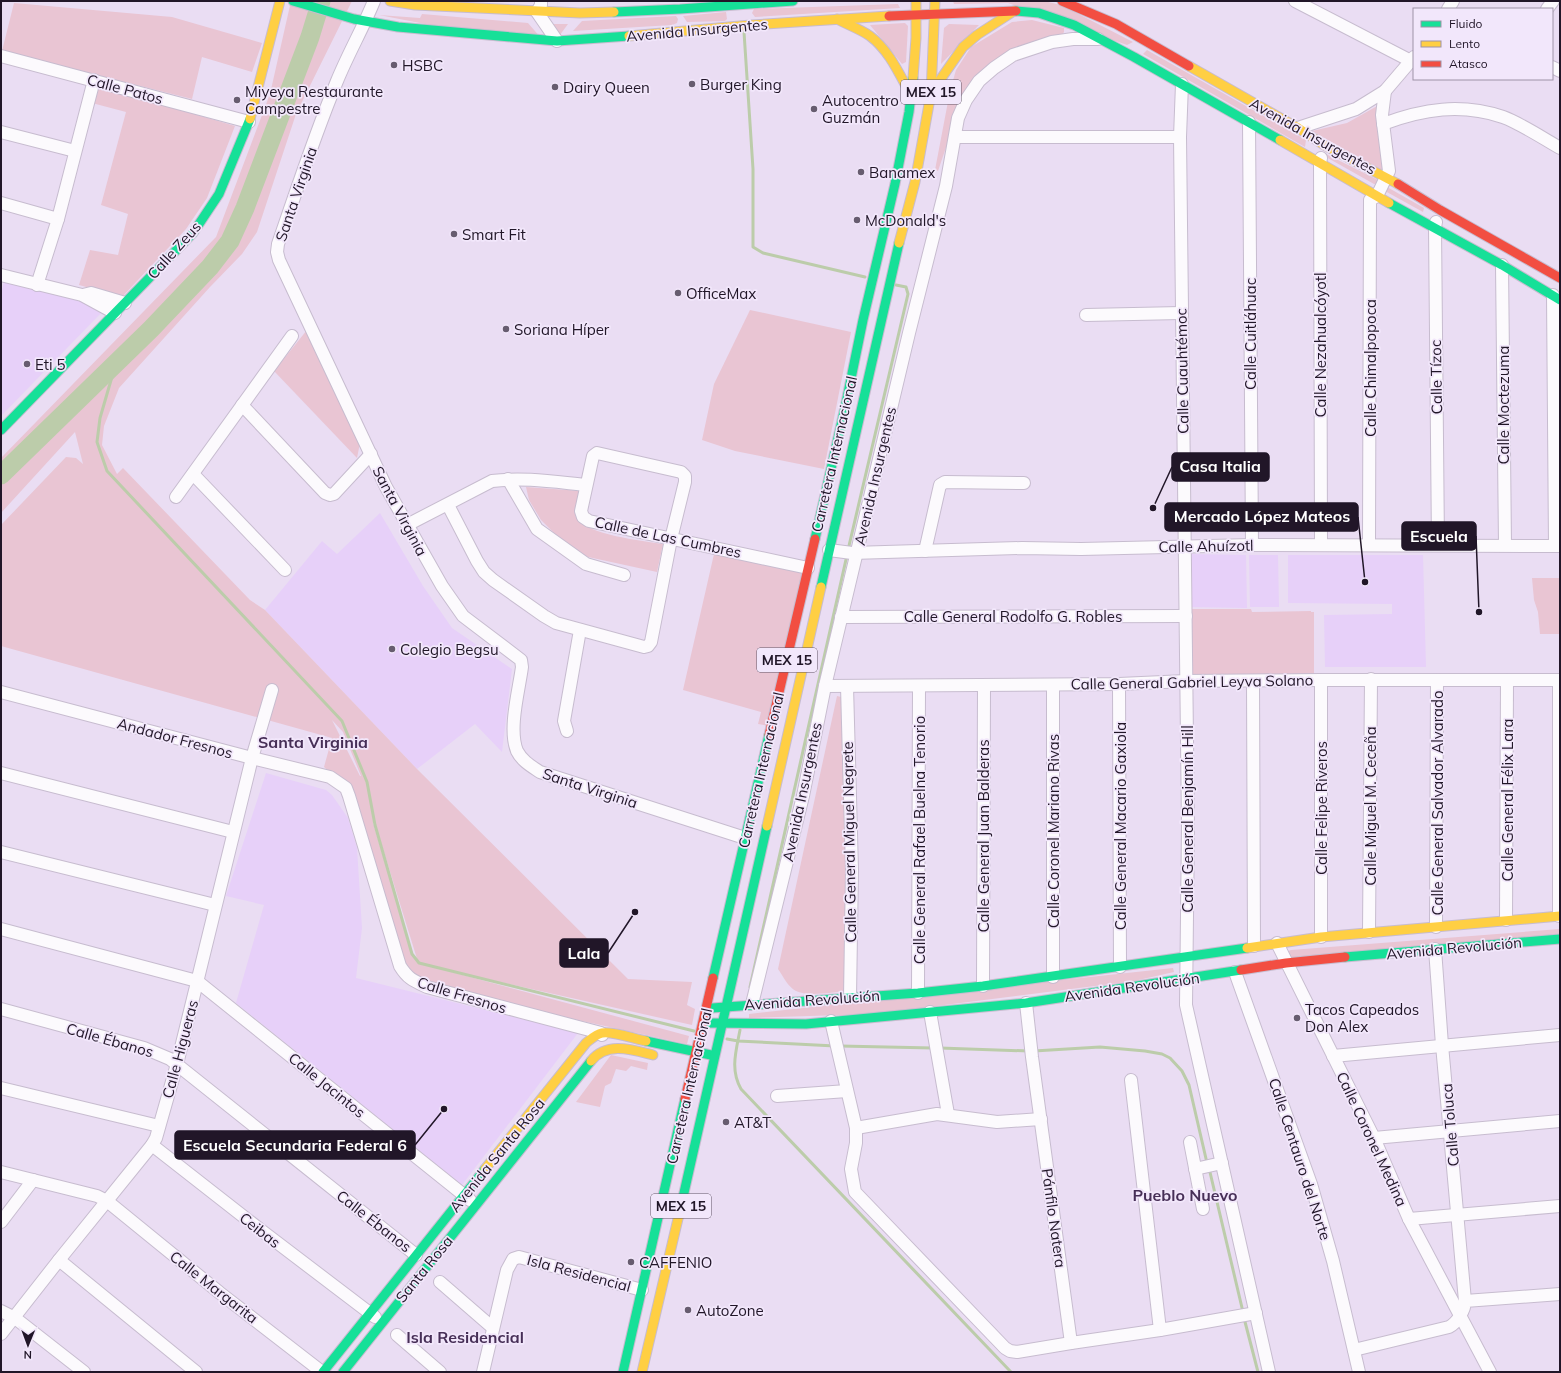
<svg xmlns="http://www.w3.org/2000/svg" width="1561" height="1373" font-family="Mulish,sans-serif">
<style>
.built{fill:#e7d0f9}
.green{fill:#e9c5d3;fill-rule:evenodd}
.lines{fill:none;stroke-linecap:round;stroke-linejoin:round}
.stream{stroke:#bcccaa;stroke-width:3}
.river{stroke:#bcccaa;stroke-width:19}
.street-casing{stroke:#c7bccf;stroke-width:14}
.fast-casing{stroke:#c7bccf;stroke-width:11}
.slow-casing{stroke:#c7bccf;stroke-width:11}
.jam-casing{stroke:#c7bccf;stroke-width:11}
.street{stroke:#fcfafd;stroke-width:12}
.fast{stroke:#16e098;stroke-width:9}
.slow{stroke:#ffcf43;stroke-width:9}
.jam{stroke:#f24e42;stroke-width:9}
.poi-dot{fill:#675c6f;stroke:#f2e7fb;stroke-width:1.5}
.labels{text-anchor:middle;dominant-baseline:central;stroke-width:3.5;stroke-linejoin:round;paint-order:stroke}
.shield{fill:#f2e7fb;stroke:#605567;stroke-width:1}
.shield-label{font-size:14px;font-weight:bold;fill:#211628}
.street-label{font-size:15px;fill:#211628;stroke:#f2e7fb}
.poi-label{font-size:15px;fill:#211628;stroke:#f2e7fb;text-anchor:start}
.neighbourhood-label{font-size:16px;font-weight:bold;fill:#472f57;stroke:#f2e7fb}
.leader{fill:none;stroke:#211628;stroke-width:1.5}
.callout-dot{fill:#211628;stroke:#f2e7fb;stroke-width:1.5}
.callout{fill:#211628;stroke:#211628;stroke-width:1.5}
.callout-label{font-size:16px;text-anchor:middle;font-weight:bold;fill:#fff}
</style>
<rect width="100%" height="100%" fill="#eaddf3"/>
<!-- built -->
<g class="built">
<path d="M 4,282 L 81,301 L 103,311 L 1,416 L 1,294 Z"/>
<path d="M 380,513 L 423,586 L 452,628 L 512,669 L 502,752 L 475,724 L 417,769 L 265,610 L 322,541 L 337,554 Z"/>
<path d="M 1188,554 L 1246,555 L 1247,608 L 1188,607 Z"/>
<path d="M 1249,555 L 1278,555 L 1279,607 L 1250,607 Z"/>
<path d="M 1288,555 L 1423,555 L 1426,667 L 1325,667 L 1324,615 L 1392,614 L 1392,604 L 1288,603 Z"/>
<path d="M 266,773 L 326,790 L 332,795 L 348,818 L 357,848 L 362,928 L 356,978 L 578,1033 L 462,1185 L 236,1003 L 264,905 L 226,896 Z"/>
</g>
<!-- green -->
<g class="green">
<path d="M 291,1 L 352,1 L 296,114 L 257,232 L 242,254 L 210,287 L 119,388 L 104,426 L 102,445 L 117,474 L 123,468 L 250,600 L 265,610 L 417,769 L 628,979 L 692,982 L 687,1005 L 695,1009 L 692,1025 L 433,967 L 689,1036 L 687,1044 L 427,987 L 406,976 L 346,788 L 324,767 L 332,738 L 1,646 L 1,525 L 66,457 L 76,458 L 83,464 L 75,432 L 1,513 L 1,458 L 216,237 L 270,94 ZM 332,720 L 343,732 L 361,776 L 360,776 ZM 373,823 L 375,823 L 418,962 L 412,954 Z"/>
<path d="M 953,1 L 1044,1 L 1061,5 L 1133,42 L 1127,45 L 1008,3 L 954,4 Z"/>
<path d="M 14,3 L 172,17 L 262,43 L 252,72 L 202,57 L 192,99 L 2,51 Z"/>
<path d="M 898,4 L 900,8 L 755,17 L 752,13 L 754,9 Z"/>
<path d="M 726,12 L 727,19 L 725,21 L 687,22 L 683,16 Z"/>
<path d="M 422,14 L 528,23 L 541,38 L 487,36 L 379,15 L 420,18 Z"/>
<path d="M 676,16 L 678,19 L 677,23 L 672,25 L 573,31 L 582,21 Z"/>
<path d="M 1032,20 L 1064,28 L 1064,32 L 1060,38 L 1009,55 L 961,103 L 938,171 L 935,170 L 950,91 L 956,70 L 971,47 L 1012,22 Z"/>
<path d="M 905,23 L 908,26 L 906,62 L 902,64 L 870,25 Z"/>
<path d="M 547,24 L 568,24 L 557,39 Z"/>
<path d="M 949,24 L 979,25 L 941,64 L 944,28 Z"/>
<path d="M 1147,50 L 1306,140 L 1305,147 L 1143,54 Z"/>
<path d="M 96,85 L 235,126 L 207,198 L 186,229 L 122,297 L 79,285 L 90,250 L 118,255 L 128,214 L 101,205 L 126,112 L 92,103 Z"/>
<path d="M 1379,105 L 1380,146 L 1385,172 L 1312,131 L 1347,123 Z"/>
<path d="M 1326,154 L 1378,180 L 1377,184 L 1374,184 L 1326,157 Z"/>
<path d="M 1387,187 L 1424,208 L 1423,212 L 1385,191 Z"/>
<path d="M 750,310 L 851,332 L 824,469 L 735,451 L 702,440 L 714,384 Z"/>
<path d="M 307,330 L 360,443 L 357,458 L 274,371 Z"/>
<path d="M 526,487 L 581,491 C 578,499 572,509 576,517 C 586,535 644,541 663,544 L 657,572 L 579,555 L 566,545 L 541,520 L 529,500 Z"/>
<path d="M 714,554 L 804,569 L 770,726 L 758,724 L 761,712 L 683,690 Z"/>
<path d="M 1532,578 L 1560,578 L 1560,634 L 1540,634 L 1538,612 L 1534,600 Z"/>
<path d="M 1188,609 L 1251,609 L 1252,612 L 1311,611 L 1311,612 L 1314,612 L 1314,678 L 1188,679 Z"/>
<path d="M 837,696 L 845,698 L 847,991 C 833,992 808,997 796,991 C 788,987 783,976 778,969 Z"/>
<path d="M 1560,929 L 1560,936 L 1295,960 L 1286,952 L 1291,950 Z"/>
<path d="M 1173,968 L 1174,972 L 1134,981 L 873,1014 L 749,1018 L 749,1014 Z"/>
<path d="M 611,1055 L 648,1063 L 647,1070 L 631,1066 L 626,1071 L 616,1069 L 611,1083 L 605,1086 L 600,1107 L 576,1102 Z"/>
</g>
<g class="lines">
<!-- stream -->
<g class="stream">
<path d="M 744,32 L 753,169 L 753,247 L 763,253 L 865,277"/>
<path d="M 116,363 L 100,418 L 97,442 L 107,471 L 342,721 L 367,782 L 375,825 L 412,954 L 419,963 L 694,1031"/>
<path d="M 848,550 L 908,294 L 906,287 L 896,285"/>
<path d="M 750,987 L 847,555"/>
<path d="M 740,1030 C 736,1051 730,1070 741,1089 L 1011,1372"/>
<path d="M 727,1039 L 738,1041 L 835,1046"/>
<path d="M 840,1046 L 933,1048"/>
<path d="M 940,1048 L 1029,1051"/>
<path d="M 1034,1051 L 1100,1047 L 1145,1051 L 1162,1054 L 1170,1058 L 1182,1071 L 1189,1085 L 1207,1163"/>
<path d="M 1209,1168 L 1243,1312"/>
<path d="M 1244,1318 L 1258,1372"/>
</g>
<!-- river -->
<path class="river" d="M 1,475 L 151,329 L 210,267 L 230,241 L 245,208 L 310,37 L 321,1"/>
<!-- street casing -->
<g class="street-casing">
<g id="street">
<path d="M 374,1 C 363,28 348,54 337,81 C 315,134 297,189 278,244 L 277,252 L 279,260 L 386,487 L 442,586 L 463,616 L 521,660 L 522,667 C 519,690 508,729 517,751 C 522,761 531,766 540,772 L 745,838"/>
<path d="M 541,1 L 541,5 L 537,12 L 557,41"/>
<path d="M 1295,1 L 1411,61"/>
<path d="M 1448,9 L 1453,1"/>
<path d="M 1547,9 L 1553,1"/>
<path d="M 1,56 L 249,122"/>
<path d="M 1552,67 L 1560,71"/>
<path d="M 1182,84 L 1180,137 L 1188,826 L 1186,1005 L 1269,1372"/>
<path d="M 1385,91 L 1414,57"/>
<path d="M 1249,122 L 1252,545"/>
<path d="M 1383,124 C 1423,109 1461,103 1503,117 C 1520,123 1544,139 1560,148"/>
<path d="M 1298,128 L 1356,109 L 1385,91 L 1382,115 L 1389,171 L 1377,196 L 1370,200 L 1369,544"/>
<path d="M 1,132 L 75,151"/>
<path d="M 955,137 L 1180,137"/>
<path d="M 1,203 L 58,219"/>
<path d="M 1436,222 L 1435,227 L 1438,545"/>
<path d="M 1502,265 L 1505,545"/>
<path d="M 1,275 L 82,295 L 115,313"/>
<path d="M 37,285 L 58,219 L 94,80"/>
<path d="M 83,295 L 91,293 L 125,303"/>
<path d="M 1553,295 L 1555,546"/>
<path d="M 1086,315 L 1181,313"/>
<path d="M 242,405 L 325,493 L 330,495 L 334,494 L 371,454"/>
<path d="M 193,474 L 285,570"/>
<path d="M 508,479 L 537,529 L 586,564 L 624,575"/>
<path d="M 176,497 L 292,336"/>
<path d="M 448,505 L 477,561 L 484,572 L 493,580 L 544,616 L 556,623 L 644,647 L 648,646 L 651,642 L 671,539 L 685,482 L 685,476 L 681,472 L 597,453 L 593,456 L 581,511 L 583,517 L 589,521 L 808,568"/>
<path d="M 407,525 L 492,481 C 524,477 555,482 586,485"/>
<path d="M 1321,545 L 1320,163 L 1321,158"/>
<path d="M 829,550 L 852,553 L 1022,548 L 1081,549 L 1252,545 L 1560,546"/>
<path d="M 925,551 L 940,485 L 945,482 L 1024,483"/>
<path d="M 841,617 L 1186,616"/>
<path d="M 1559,680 L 1559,916"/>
<path d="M 1253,681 L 1254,946"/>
<path d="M 1119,684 L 1120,967"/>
<path d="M 1053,685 L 1053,977"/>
<path d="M 825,686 L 1119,684 L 1186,681 L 1321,680 L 1560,680"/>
<path d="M 847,686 L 852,870 L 850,997"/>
<path d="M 1,692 L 252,758 L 330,777 L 346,788 L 349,796 L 400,966 C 408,979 414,981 427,987 L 601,1033 L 602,1035"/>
<path d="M 567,731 L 564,721 L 580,630"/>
<path d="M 1,773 L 233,832"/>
<path d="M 1,852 L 215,905"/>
<path d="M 1506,920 L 1507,680"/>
<path d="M 1436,927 L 1437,680"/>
<path d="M 1,929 L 197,981 L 470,1200"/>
<path d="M 1369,932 L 1371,679"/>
<path d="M 1321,937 L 1321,680"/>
<path d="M 1277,943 L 1374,1138 L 1409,1219 L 1490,1372"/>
<path d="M 1435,949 L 1442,1045 L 1465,1301"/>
<path d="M 1235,972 L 1311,1184 L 1333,1261 L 1359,1372"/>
<path d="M 983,986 L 984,686"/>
<path d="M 918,993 L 919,686"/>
<path d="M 1026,1003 L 1032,1057 L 1071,1343 L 1160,1330 L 1256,1313"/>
<path d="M 752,1004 L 803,796 L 825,686 L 909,333 L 946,186 L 958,118 L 966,100 L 979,81 L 994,68 L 1013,55 L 1052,42 L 1073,39 L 1098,39"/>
<path d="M 1,1009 L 144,1048 L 170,1059 L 416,1255"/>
<path d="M 930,1012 L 948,1114"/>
<path d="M 831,1021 L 856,1128 L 856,1143 L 851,1169 L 855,1192 L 1005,1348 L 1010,1351 L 1017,1352 L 1071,1343"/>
<path d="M 1333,1056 L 1560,1035"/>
<path d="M 1131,1080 L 1160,1330"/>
<path d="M 1,1088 L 159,1126"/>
<path d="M 777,1096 L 847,1091"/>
<path d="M 856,1128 L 937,1114 L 997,1122 L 1041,1119"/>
<path d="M 1374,1138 L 1560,1121"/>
<path d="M 1190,1142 L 1203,1209"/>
<path d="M 152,1145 L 262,1231 L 375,1317"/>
<path d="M 1195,1169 L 1222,1163"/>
<path d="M 1,1172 L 97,1196 L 107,1201 L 220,1293 L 322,1372"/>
<path d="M 1409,1219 L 1560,1206"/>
<path d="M 1,1222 L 33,1180"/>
<path d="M 59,1260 L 196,1372"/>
<path d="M 440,1282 L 493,1328"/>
<path d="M 1,1311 L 15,1318 L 84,1372"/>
<path d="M 1,1334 L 59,1260 L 152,1145 L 156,1138 L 177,1064 L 252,758 L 272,690"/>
<path d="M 397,1335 L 440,1372"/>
<path d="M 1354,1350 L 1449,1327 C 1457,1323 1465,1310 1465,1301 L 1560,1294"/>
<path d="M 483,1372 L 507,1270 L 513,1259 L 519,1257 L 642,1290"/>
</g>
</g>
<!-- fast casing -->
<g class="fast-casing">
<g id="fast">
<path d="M 293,1 L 354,19 L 398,27 L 557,41 L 629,36"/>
<path d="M 1016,11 L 1039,13 L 1074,25 L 1134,57 L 1280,140"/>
<path d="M 614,12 L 680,9 L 793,1"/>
<path d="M 1389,203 L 1502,265 L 1560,300"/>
<path d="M 1,430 L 193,233 L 219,194 L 250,119"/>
<path d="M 815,539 L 846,403 L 863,320 L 895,184 L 909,112 L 913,78"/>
<path d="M 821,587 L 899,243"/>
<path d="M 1345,957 L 1560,939"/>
<path d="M 713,978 L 769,735"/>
<path d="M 712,1008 L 918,993 L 983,986 L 1247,948"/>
<path d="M 708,1023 L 806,1024 L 1026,1003 L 1241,970"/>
<path d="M 646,1041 L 711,1055"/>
<path d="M 681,1206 L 767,826"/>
<path d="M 323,1372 L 485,1169"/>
<path d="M 343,1372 L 591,1061"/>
<path d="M 623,1372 L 685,1099"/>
</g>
</g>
<!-- slow casing -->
<g class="slow-casing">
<g id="slow">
<path d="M 390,1 L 415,5 L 580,13 L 614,12"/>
<path d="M 837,19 C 848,25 860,29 870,36 C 890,51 900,76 912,97"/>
<path d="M 629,36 L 751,25 L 889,16"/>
<path d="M 1189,66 L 1298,128 L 1324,145 L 1398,184"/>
<path d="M 913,78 L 916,38 L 916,1"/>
<path d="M 931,93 L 963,47 L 977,35 L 1014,11"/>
<path d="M 250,119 L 280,1"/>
<path d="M 1280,140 L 1389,203"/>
<path d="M 899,243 L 915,182 L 931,93 L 935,1"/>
<path d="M 767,826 L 821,587"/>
<path d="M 1247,948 L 1321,937 L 1560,916"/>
<path d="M 591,1061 C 607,1041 633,1050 653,1055"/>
<path d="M 485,1169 L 586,1043 C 591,1039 596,1034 602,1033 C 614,1031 634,1039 646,1041"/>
<path d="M 642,1372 L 681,1206"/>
</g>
</g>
<!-- jam casing -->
<g class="jam-casing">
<g id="jam">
<path d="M 1062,1 L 1116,24 L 1189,66"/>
<path d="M 889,16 L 1016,11"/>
<path d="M 1398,184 L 1440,210 L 1560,278"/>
<path d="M 769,735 L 815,539"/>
<path d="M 1241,970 L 1286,963 L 1345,957"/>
<path d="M 685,1099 L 713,978"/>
</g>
</g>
<!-- street -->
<use href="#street" class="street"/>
<!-- fast -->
<use href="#fast" class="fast"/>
<!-- slow -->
<use href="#slow" class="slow"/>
<!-- jam -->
<use href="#jam" class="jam"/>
</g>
<!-- markers -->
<g class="poi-dot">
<circle cx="394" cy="65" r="4"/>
<circle cx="692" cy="84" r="4"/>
<circle cx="555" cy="87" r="4"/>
<circle cx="237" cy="100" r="4"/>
<circle cx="814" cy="109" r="4"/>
<circle cx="861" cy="172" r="4"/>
<circle cx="857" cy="220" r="4"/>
<circle cx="454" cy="234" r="4"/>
<circle cx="678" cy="293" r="4"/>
<circle cx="506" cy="329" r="4"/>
<circle cx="27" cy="364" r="4"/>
<circle cx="392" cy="649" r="4"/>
<circle cx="1297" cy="1018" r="4"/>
<circle cx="726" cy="1122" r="4"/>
<circle cx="631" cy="1262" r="4"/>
<circle cx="688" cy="1310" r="4"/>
</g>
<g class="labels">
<!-- shield labels -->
<g class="shield">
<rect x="901" y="80" width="60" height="24" rx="3"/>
<rect x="757" y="648" width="60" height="24" rx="3"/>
<rect x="651" y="1194" width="60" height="24" rx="3"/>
</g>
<g class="shield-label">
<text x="931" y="92">MEX 15</text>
<text x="787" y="660">MEX 15</text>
<text x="681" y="1206">MEX 15</text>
</g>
<!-- street labels -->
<g class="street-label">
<text transform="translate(697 30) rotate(-5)">Avenida Insurgentes</text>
<text transform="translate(125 89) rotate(15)">Calle Patos</text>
<text transform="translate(1313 136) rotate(29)">Avenida Insurgentes</text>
<text transform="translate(296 194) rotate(-71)">Santa Virginia</text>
<text transform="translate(174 250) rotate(-48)">Calle Zeus</text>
<text transform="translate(1250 334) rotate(-90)">Calle Cuitláhuac</text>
<text transform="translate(1320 345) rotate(-90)">Calle Nezahualcóyotl</text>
<text transform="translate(1370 368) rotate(-90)">Calle Chimalpopoca</text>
<text transform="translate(1182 371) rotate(-91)">Calle Cuauhtémoc</text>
<text transform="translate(1436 377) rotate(-91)">Calle Tízoc</text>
<text transform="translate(1503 405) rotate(-90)">Calle Moctezuma</text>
<text transform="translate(834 454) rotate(-77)">Carretera Internacional</text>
<text transform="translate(875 476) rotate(-77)">Avenida Insurgentes</text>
<text transform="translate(400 511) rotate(62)">Santa Virginia</text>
<text transform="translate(668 537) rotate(12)">Calle de Las Cumbres</text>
<text transform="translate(1206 546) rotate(-1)">Calle Ahuízotl</text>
<text x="1013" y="616">Calle General Rodolfo G. Robles</text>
<text transform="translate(1192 682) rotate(-1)">Calle General Gabriel Leyva Solano</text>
<text transform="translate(175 738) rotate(15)">Andador Fresnos</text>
<text transform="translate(761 770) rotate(-77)">Carretera Internacional</text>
<text transform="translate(590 788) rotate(18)">Santa Virginia</text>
<text transform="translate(802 792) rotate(-78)">Avenida Insurgentes</text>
<text transform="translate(1507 800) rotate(-90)">Calle General Félix Lara</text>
<text transform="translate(1437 803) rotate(-90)">Calle General Salvador Alvarado</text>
<text transform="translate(1370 806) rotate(-90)">Calle Miguel M. Ceceña</text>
<text transform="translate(1321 808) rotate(-90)">Calle Felipe Riveros</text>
<text transform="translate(1187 819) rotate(-90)">Calle General Benjamín Hill</text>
<text transform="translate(1120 826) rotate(-90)">Calle General Macario Gaxiola</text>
<text transform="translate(1053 831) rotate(-90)">Calle Coronel Mariano Rivas</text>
<text transform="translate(983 836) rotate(-90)">Calle General Juan Balderas</text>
<text transform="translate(919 840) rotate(-90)">Calle General Rafael Buelna Tenorio</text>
<text transform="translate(849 842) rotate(-91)">Calle General Miguel Negrete</text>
<text transform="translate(1454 948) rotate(-5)">Avenida Revolución</text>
<text transform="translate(1132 987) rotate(-8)">Avenida Revolución</text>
<text transform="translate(462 995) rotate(17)">Calle Fresnos</text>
<text transform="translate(812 1000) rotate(-4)">Avenida Revolución</text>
<text transform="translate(110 1040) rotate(16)">Calle Ébanos</text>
<text transform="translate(180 1049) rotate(-75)">Calle Higueras</text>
<text transform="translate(327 1085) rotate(39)">Calle Jacintos</text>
<text transform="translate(689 1086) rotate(-77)">Carretera Internacional</text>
<text transform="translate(1450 1125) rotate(-95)">Calle Toluca</text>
<text transform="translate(1372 1139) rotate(65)">Calle Coronel Medina</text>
<text transform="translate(497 1155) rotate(-51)">Avenida Santa Rosa</text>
<text transform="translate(1300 1159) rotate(72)">Calle Centauro del Norte</text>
<text transform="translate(1054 1218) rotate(82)">Pánfilo Natera</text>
<text transform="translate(374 1221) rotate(38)">Calle Ébanos</text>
<text transform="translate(260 1230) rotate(38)">Ceibas</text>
<text transform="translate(424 1269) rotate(-51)">Santa Rosa</text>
<text transform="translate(579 1273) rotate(15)">Isla Residencial</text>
<text transform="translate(214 1287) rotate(38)">Calle Margarita</text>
</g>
<!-- poi labels -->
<g class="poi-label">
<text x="402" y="65">HSBC</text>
<text x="700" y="84">Burger King</text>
<text x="563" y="87">Dairy Queen</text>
<text x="245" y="91">Miyeya Restaurante<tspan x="245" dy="17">Campestre</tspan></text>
<text x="822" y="100">Autocentro<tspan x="822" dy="17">Guzmán</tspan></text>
<text x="869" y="172">Banamex</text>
<text x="865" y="220">McDonald's</text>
<text x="462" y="234">Smart Fit</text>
<text x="686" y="293">OfficeMax</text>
<text x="514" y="329">Soriana Híper</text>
<text x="35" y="364">Eti 5</text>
<text x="400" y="649">Colegio Begsu</text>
<text x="1305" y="1009">Tacos Capeados<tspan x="1305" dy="17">Don Alex</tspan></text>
<text x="734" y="1122">AT&amp;T</text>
<text x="639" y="1262">CAFFENIO</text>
<text x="696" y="1310">AutoZone</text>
</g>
<!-- neighbourhood labels -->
<g class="neighbourhood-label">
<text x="313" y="742">Santa Virginia</text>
<text x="1185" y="1195">Pueblo Nuevo</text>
<text x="465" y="1337">Isla Residencial</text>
</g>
</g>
<!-- callouts -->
<path class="leader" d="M1153 508L1172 467M1365 582L1358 517M1479 612L1476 536M635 912L608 953M444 1109L415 1145"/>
<g class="callout-dot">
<circle cx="1153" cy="508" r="4"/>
<circle cx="1365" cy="582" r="4"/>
<circle cx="1479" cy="612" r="4"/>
<circle cx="635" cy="912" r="4"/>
<circle cx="444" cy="1109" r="4"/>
</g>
<g class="callout">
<rect x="1172" y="453" width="97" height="28" rx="4"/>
<rect x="1165" y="503" width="193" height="28" rx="4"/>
<rect x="1402" y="522" width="74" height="28" rx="4"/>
<rect x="560" y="939" width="48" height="28" rx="4"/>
<rect x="175" y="1131" width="240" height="28" rx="4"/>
</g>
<g class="callout-label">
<text x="1220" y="472">Casa Italia</text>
<text x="1262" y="522">Mercado López Mateos</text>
<text x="1439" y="542">Escuela</text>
<text x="584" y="959">Lala</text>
<text x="295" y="1151">Escuela Secundaria Federal 6</text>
</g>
<!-- border -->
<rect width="1561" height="1373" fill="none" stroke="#211628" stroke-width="4"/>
<!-- legend -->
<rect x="1413" y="8" width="140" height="72" fill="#f2e7fb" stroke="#9e93a7"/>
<rect x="1421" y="21" width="20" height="6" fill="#16e098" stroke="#9e93a7"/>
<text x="1449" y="28" font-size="12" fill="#211628">Fluido</text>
<rect x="1421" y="41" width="20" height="6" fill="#ffcf43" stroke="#9e93a7"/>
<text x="1449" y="48" font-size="12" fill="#211628">Lento</text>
<rect x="1421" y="61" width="20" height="6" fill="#f24e42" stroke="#9e93a7"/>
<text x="1449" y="68" font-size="12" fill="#211628">Atasco</text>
<!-- north arrow -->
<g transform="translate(28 1345) rotate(181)" stroke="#f2e7fb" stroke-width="3" paint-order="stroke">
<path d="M0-3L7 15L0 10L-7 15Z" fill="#211628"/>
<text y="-6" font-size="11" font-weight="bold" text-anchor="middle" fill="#211628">N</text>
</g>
</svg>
